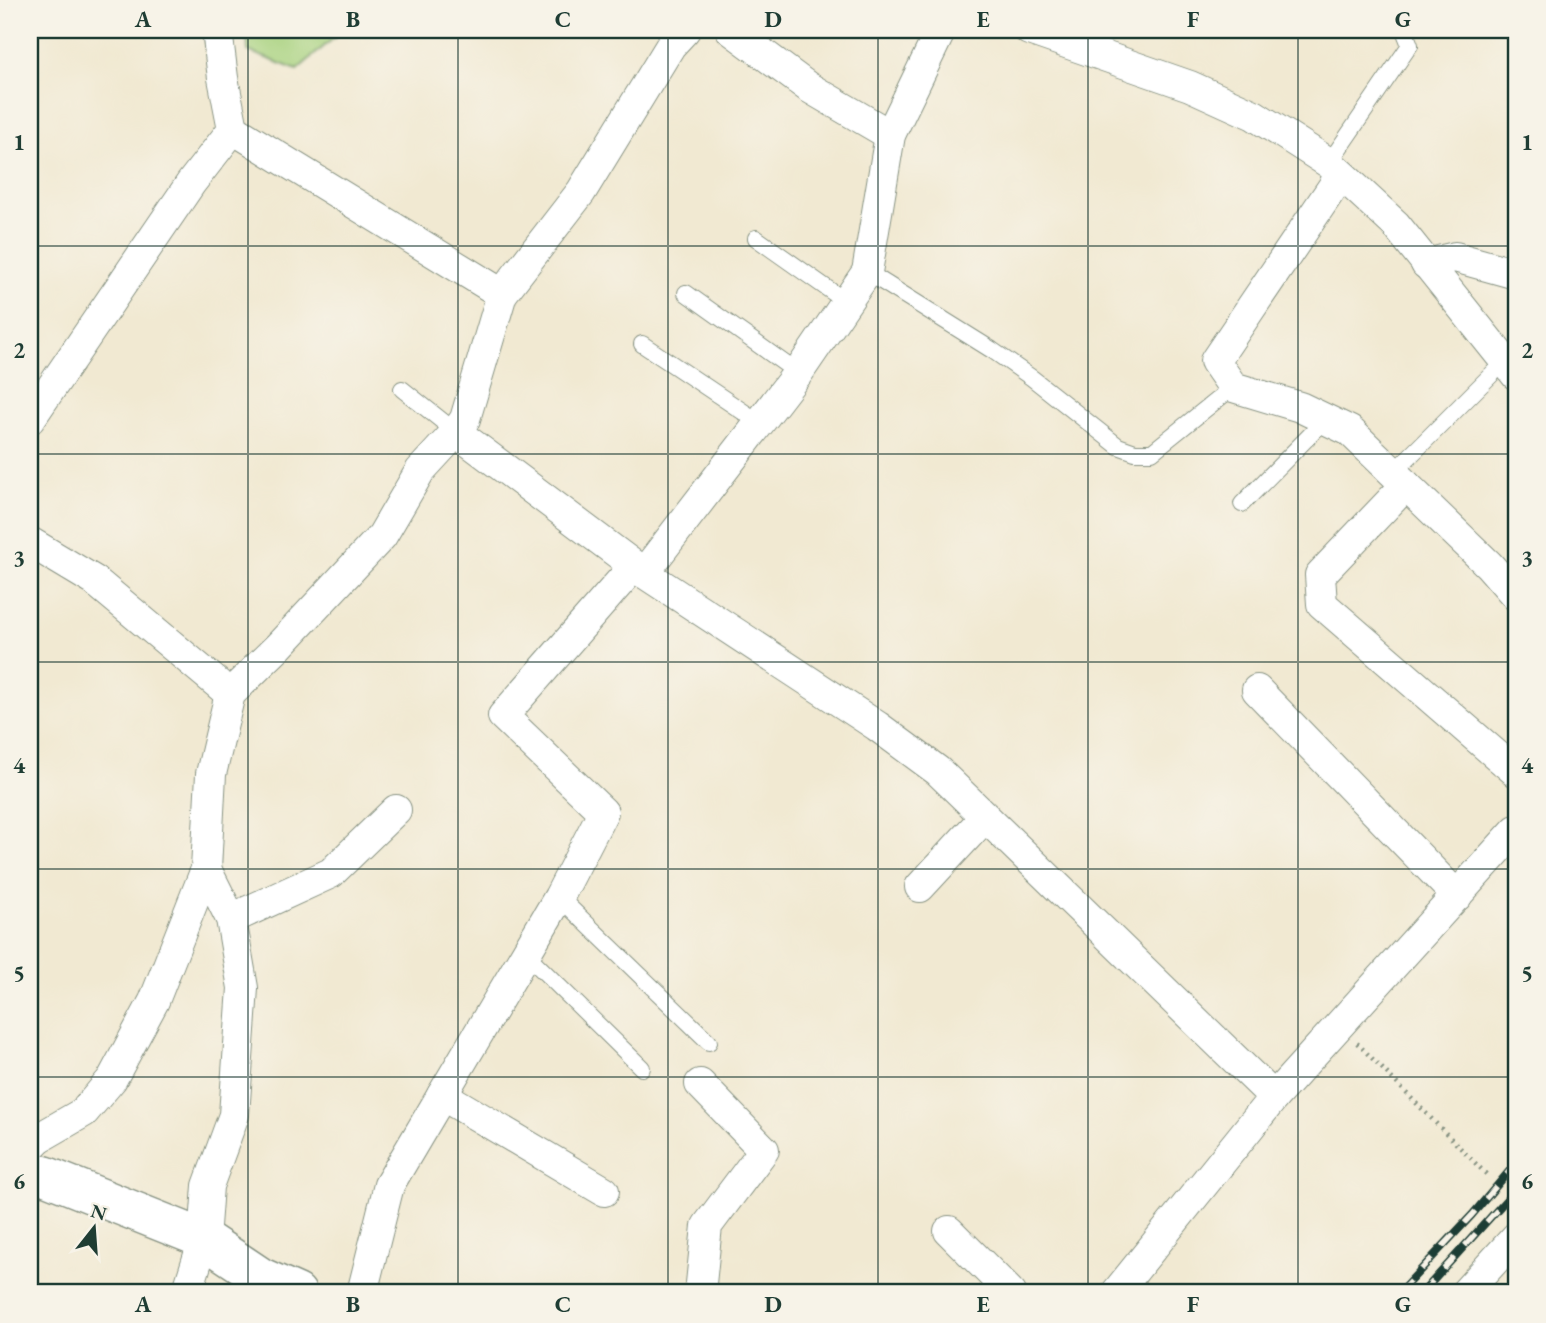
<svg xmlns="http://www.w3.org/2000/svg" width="1546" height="1323" font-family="'EB Garamond',serif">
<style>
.green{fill:#a7d27e;stroke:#638859;stroke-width:2}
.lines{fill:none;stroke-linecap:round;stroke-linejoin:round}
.lane-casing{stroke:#889383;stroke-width:18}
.street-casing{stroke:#889383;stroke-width:32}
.secondary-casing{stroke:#889383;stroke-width:41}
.path{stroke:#889383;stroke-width:4.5;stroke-dasharray:2 5;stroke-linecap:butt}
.lane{stroke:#fff;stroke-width:16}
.street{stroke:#fff;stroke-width:30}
.secondary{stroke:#fff;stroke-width:38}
.rail-casing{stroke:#1f3d34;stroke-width:8}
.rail{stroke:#f7f3e8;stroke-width:5;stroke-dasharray:16;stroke-linecap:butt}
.grid{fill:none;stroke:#1f3d34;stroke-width:2;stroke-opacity:0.55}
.neatline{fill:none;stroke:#1f3d34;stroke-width:2.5}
.grid-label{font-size:23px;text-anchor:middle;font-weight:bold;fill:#1f3d34}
</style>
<rect width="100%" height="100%" fill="#f7f3e8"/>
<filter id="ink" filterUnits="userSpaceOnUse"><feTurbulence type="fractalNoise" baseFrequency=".0143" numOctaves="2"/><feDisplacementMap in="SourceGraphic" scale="14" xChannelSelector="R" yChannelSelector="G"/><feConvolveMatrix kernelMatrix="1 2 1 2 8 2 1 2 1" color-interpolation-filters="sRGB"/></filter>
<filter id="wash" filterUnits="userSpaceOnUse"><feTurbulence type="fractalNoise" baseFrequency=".00686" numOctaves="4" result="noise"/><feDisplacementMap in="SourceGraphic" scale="28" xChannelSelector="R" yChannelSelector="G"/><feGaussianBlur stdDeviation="1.57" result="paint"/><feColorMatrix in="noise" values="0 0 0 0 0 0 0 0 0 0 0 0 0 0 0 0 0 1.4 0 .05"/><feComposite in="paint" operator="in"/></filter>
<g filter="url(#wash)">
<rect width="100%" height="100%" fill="#f1e9d2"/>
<!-- green -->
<path class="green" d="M 247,30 L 343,30 L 297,70 L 248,51 Z"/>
</g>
<g filter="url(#ink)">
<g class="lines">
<!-- lane casing -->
<g class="lane-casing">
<g id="lane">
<path d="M 1329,163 L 1410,45 L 1404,30"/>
<path d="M 756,238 L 845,301"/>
<path d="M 867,272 L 992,350 L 1032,378 L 1118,446 L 1135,452 L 1152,452 L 1233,387"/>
<path d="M 686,293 L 798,373"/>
<path d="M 642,344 L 760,423"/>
<path d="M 402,389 L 456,432"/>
<path d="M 1393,473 L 1505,361"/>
<path d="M 1242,504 L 1326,419"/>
<path d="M 559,897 L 709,1042"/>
<path d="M 526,954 L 642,1068"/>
</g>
</g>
<!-- street casing -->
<g class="street-casing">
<g id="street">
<path d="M 731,30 L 808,87 L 890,135"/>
<path d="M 1029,30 L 1190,86 L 1254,115 L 1329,163 L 1396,225 L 1516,375"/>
<path d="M 233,129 L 502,294"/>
<path d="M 1341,175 L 1215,361 L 1233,387 L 1300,407 L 1350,431 L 1489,565 L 1516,596"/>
<path d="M 1426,264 L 1455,257 L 1516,274"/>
<path d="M 30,419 L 191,183 L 233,129 L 223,78 L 217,30"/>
<path d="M 456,432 L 644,573 L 877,726 L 938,771 L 1274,1097"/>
<path d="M 1406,485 L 1320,575 L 1322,604 L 1516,772"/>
<path d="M 30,542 L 95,581 L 230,694"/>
<path d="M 644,573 L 798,373 L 867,272 L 890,135 L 941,30"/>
<path d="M 1257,690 L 1457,896"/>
<path d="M 920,887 L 984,818"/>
<path d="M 231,919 L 331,873 L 396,810"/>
<path d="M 442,1095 L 604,1191"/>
<path d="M 30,1147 L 39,1138 L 84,1112 L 112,1079 L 154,1001 L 206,869 L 211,774 L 230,694 L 278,647 L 382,536 L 420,471 L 456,432 L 465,419 L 502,294 L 581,192 L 671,45 L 685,30"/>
<path d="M 949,1231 L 1011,1293"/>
<path d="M 187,1293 L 204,1239 L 208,1186 L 234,1115 L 243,988 L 231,919 L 206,869"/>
<path d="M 362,1293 L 389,1185 L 559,897 L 603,812 L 503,716 L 634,566"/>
<path d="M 700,1293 L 707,1226 L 764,1150 L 700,1084"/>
<path d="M 1116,1293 L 1274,1097 L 1516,830"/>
<path d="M 1465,1293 L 1516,1237"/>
</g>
</g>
<!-- secondary casing -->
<g class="secondary-casing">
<path id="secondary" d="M 30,1172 L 44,1175 L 204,1239 L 261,1277 L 297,1293"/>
</g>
<!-- path -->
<path class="path" d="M 1357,1043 L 1487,1175"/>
<!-- lane -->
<use href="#lane" class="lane"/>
<!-- street -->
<use href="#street" class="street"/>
<!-- secondary -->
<use href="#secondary" class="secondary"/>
<!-- rail casing -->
<g class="rail-casing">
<g id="rail">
<path d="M 1399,1293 L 1472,1215 L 1516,1163"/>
<path d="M 1422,1293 L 1516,1189"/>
</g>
</g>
<!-- rail -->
<use href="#rail" class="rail"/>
</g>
</g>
<!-- grid -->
<path class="grid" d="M 248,30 L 248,1293M 458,30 L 458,1293M 668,30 L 668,1293M 878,30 L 878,1293M 1088,30 L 1088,1293M 1298,30 L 1298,1293M 30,246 L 1516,246M 30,454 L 1516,454M 30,662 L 1516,662M 30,869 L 1516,869M 30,1077 L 1516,1077"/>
<!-- margin -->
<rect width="1546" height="1323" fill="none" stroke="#f7f3e8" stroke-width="77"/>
<!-- north arrow -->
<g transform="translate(94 1228) rotate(17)" stroke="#f7f3e8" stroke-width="5" paint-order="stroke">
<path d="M0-5L12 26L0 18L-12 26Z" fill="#1f3d34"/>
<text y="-10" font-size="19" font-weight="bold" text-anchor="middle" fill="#1f3d34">N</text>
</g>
<rect x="38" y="38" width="1470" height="1246" class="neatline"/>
<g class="grid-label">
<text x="143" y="27">A</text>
<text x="353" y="27">B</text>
<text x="563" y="27">C</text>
<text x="773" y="27">D</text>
<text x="983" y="27">E</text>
<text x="1193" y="27">F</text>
<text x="1403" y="27">G</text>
<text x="19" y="150">1</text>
<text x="1527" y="150">1</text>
<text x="19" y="358">2</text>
<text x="1527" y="358">2</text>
<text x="19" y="566">3</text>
<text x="1527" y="566">3</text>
<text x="19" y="773">4</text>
<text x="1527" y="773">4</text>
<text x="19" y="981">5</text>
<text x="1527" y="981">5</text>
<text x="19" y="1189">6</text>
<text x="1527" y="1189">6</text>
<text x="143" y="1312">A</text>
<text x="353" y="1312">B</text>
<text x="563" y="1312">C</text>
<text x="773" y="1312">D</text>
<text x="983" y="1312">E</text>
<text x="1193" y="1312">F</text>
<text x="1403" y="1312">G</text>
</g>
</svg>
